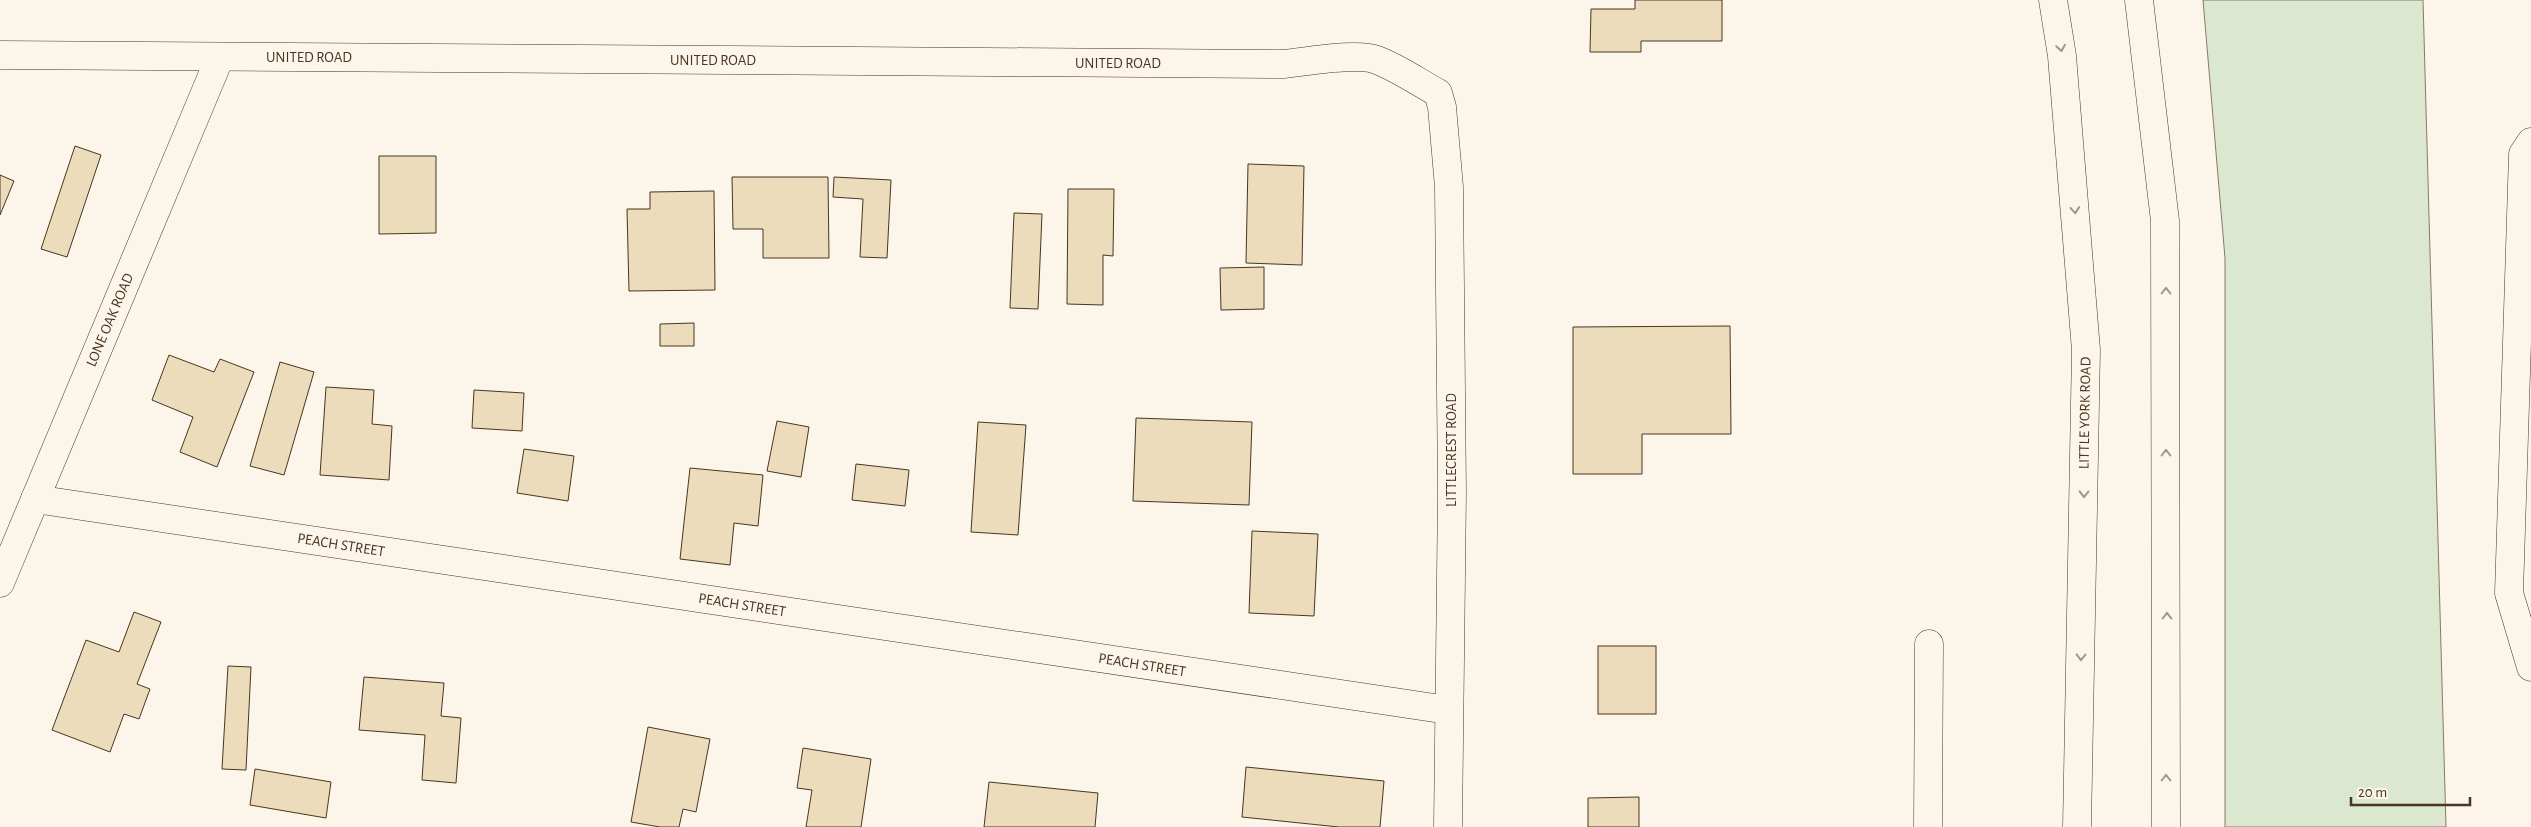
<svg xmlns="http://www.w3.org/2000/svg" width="2531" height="827" font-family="'Alegreya Sans',sans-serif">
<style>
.green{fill:#dce7d0;stroke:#887966}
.building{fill:#ecdcbc;stroke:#4a3520}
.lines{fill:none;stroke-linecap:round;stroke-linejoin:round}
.minor-casing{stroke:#4a3520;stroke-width:29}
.major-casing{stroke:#4a3520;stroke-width:29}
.minor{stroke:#fbf6e9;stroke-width:28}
.major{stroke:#fbf6e9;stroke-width:28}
.oneway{stroke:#a29684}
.labels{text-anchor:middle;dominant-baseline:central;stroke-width:4;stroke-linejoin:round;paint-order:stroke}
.street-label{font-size:15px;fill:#4a3520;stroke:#fbf6e9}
</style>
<rect width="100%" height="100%" fill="#fbf6e9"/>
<!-- green -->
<path class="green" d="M 2203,0 L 2423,0 L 2446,827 L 2225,827 L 2225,258 Z"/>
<!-- building -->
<g class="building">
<path d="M 1635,0 L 1722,0 L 1722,41 L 1641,41 L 1641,52 L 1590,52 L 1591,9 L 1635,9 Z"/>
<path d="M 75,146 L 101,155 L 67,257 L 41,249 Z"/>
<path d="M 379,156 L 436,156 L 436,233 L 379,234 Z"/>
<path d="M 1248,164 L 1304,166 L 1302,265 L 1246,263 Z"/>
<path d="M 0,175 L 14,181 L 0,215 Z"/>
<path d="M 732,177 L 828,177 L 829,258 L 763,258 L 763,229 L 733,229 Z"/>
<path d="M 834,177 L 891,180 L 887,258 L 860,257 L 863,199 L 833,197 Z"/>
<path d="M 1068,189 L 1114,189 L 1113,256 L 1103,255 L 1103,305 L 1067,304 Z"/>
<path d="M 714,191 L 715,290 L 629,291 L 627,209 L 650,209 L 650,192 Z"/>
<path d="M 1014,213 L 1042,214 L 1038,309 L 1010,308 Z"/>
<path d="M 1264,267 L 1264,309 L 1221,310 L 1220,268 Z"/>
<path d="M 694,323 L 694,346 L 660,346 L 660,324 Z"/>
<path d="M 1730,326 L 1731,434 L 1642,434 L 1642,474 L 1573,474 L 1573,327 Z"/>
<path d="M 169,355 L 214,372 L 220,359 L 254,372 L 217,467 L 180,452 L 193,417 L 152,400 Z"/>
<path d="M 280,362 L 314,372 L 284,475 L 250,466 Z"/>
<path d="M 326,387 L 374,390 L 372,424 L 392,426 L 389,480 L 320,475 Z"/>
<path d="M 474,390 L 524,393 L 522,431 L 472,428 Z"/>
<path d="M 1136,418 L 1252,422 L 1249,505 L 1133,501 Z"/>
<path d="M 777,421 L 809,427 L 801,477 L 767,471 Z"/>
<path d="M 978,422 L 1026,425 L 1018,535 L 971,532 Z"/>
<path d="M 524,449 L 574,456 L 568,501 L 517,493 Z"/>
<path d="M 856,464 L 909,470 L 905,506 L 852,500 Z"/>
<path d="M 690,468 L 763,475 L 758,526 L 734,523 L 730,565 L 680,559 Z"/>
<path d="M 1252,531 L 1318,534 L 1314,616 L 1249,613 Z"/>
<path d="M 134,612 L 161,622 L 137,684 L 150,689 L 139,719 L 124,714 L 110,752 L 52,730 L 86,640 L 119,652 Z"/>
<rect x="1598" y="646" width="58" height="68"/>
<path d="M 228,666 L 251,667 L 246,770 L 222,769 Z"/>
<path d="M 364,677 L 444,683 L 441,716 L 461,718 L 456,783 L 422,780 L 425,735 L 359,730 Z"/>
<path d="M 648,727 L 710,739 L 696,812 L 683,809 L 679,827 L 660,827 L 631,822 Z"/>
<path d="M 803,748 L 871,759 L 861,827 L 806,827 L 812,790 L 797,788 Z"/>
<path d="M 1246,767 L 1384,781 L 1380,827 L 1339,827 L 1242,817 Z"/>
<path d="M 255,769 L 331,782 L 326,818 L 250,805 Z"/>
<path d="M 989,782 L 1098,793 L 1095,827 L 984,827 Z"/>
<path d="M 1639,797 L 1639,827 L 1588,827 L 1588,798 Z"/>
</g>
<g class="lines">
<!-- minor casing -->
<g class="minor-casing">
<g id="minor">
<path d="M 0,55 L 1284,64 C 1306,62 1357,52 1377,60 C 1398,68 1418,82 1438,93 L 1442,107 L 1449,187 L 1452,492 L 1448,827"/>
<path d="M 2531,142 L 2523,154 L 2509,593 L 2531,667"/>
<path d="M 35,499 L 1448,710"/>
<path d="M 0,583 L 220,57"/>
<path d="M 1928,827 L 1929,644"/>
</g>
</g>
<!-- major casing -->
<g class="major-casing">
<g id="major">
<path d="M 2053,0 L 2062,56 L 2086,350 L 2077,827"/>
<path d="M 2139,0 L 2165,221 L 2166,827"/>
</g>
</g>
<!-- minor -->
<use href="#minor" class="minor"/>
<!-- major -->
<use href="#major" class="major"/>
</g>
<!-- one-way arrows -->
<defs><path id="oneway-chevron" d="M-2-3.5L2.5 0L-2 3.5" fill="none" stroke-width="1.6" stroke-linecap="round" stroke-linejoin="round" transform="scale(1.25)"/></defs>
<g class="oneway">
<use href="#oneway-chevron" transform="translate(2061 48) rotate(81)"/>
<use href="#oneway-chevron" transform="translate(2075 210) rotate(85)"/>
<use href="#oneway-chevron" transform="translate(2166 291) rotate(-90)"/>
<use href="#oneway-chevron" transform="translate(2166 453) rotate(-90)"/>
<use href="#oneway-chevron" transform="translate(2084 494) rotate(91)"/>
<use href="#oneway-chevron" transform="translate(2167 616) rotate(-90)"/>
<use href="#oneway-chevron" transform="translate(2081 657) rotate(91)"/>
<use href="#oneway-chevron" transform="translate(2166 778) rotate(-90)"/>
</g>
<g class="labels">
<!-- street labels -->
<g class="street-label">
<text x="309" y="57">UNITED ROAD</text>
<text x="713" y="60">UNITED ROAD</text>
<text x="1118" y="63">UNITED ROAD</text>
<text transform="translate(110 320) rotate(-67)">LONE OAK ROAD</text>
<text transform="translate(2085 413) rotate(-89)">LITTLE YORK ROAD</text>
<text transform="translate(1451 450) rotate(-90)">LITTLECREST ROAD</text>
<text transform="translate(341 545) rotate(9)">PEACH STREET</text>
<text transform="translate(742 605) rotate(9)">PEACH STREET</text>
<text transform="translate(1142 665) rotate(9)">PEACH STREET</text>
</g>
</g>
<!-- scale -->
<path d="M2351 797v8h119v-8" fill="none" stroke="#4a3520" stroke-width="2.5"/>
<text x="2358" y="797" font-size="15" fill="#4a3520" stroke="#fbf6e9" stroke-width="4" paint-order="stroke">20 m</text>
</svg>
